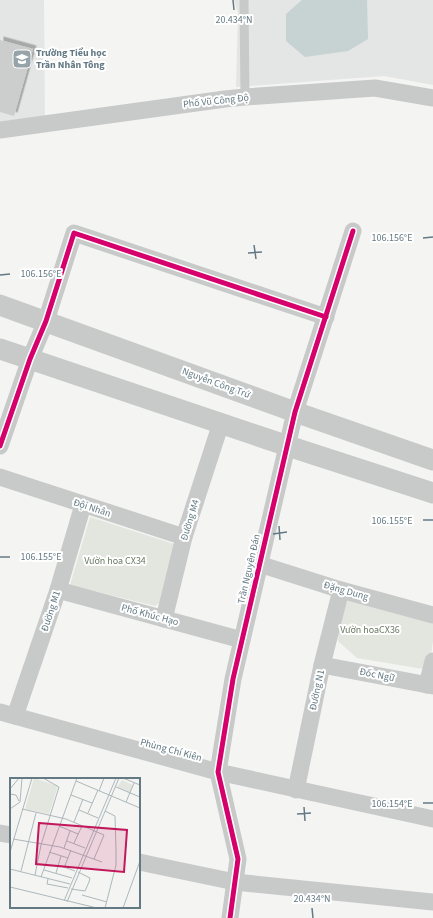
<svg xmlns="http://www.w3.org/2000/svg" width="433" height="918" font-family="'Source Sans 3',sans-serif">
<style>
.built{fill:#e4e5e5}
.green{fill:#e3e6df}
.water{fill:#c7d2d3}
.building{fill:#cccecd;filter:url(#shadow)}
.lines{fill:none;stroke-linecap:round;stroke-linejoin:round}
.service{stroke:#c8caca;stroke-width:9}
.minor{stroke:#c8caca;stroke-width:17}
.tertiary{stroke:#c8caca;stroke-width:21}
.cycleway-casing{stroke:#fff;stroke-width:8}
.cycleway{stroke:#d6006c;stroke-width:5}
.ticks{fill:none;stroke:#637983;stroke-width:1.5}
.labels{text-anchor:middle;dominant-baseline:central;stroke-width:4;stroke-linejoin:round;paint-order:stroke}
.poi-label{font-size:10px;font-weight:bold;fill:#637983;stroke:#fff;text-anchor:start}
.street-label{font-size:10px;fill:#637983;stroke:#fff}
.park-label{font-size:10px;fill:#6a7a62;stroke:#fff}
.inset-road{fill:none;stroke:#adb8bc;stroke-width:1}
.view{fill:#c2185b;fill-opacity:0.15;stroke:#c2185b;stroke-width:2}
.inset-edge{fill:none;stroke:#637983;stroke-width:2}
.ticks-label{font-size:10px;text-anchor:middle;fill:#637983;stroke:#fff;stroke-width:4;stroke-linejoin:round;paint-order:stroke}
</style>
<defs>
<filter id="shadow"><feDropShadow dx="3.5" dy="-3.5" stdDeviation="0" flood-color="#0004"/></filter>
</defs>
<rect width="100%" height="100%" fill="#f4f4f2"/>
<!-- built -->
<g class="built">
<path d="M 0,0 L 44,0 L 45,118 L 0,123 Z"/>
<path d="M 234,0 L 433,0 L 433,85 L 384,76 L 236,87 L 238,13 Z"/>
</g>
<!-- green -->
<g class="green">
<path d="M 90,517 L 177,545 L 165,599 L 155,606 L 70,585 Z"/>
<path d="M 341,590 L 433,615 L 433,641 L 429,670 L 357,658 L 338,641 Z"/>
</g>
<!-- water -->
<path class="water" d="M 302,0 L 367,0 L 368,39 L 348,51 L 305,57 L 286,41 L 286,14 Z"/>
<!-- building -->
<path class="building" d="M 0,40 L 33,49 L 14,116 L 0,112 Z"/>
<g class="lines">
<!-- service -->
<path class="service" d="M 244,0 L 245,97"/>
<!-- minor -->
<g class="minor">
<path d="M 0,130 L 225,99 L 245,97 L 375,88 L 433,98"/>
<path d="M 0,446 L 30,359 L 46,321 L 74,233 L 326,317"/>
<path d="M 0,477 L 184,537"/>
<path d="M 259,564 L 341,590 L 433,615"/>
<path d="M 58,590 L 242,640"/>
<path d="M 164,619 L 184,537 L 221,423"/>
<path d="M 322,665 L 433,686"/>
<path d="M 427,685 L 433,661"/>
<path d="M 0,712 L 218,772 L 433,819"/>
<path d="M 15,716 L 58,590 L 83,505"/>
<path d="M 296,790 L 322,665 L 341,590"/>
<path d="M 0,833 L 11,835"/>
<path d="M 139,862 L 235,882 L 433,902"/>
<path d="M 230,918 L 238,859 L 218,772 L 233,679 L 295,412 L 353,231"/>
</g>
<!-- tertiary -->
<g class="tertiary">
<path d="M 0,305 L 295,412 L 433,460"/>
<path d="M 0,349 L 288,446 L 433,493"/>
</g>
<!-- cycleway casing -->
<g class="cycleway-casing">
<g id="cycleway">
<path d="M 0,446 L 30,359 L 46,321 L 74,233 L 326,317"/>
<path d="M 230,918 L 238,859 L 218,772 L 233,679 L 295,412 L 353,231"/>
</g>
</g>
<!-- cycleway -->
<use href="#cycleway" class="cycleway"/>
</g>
<!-- ticks -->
<path class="ticks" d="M 233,0 L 234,10M 423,238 L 433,237M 254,245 L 256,259M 248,253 L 262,252M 0,275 L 10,274M 423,520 L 433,520M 279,526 L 280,540M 273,534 L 287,532M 0,557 L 10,557M 423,803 L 433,803M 304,807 L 305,821M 297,814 L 311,813M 312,908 L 313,918"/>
<!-- icons -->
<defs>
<g id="school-square" transform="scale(1)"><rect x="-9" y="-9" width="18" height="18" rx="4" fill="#96a4aa" stroke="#fff"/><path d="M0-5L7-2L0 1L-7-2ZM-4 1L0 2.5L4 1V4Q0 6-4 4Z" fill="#fff"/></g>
</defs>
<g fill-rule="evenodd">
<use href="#school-square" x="22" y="59"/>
</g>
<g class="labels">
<!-- poi labels -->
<g class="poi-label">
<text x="36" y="53">Trường Tiểu học<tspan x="36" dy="12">Trần Nhân Tông</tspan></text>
</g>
<!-- street labels -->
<g class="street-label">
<text transform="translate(216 101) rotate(-6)">Phố Vũ Công Độ</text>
<text transform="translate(216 383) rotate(20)">Nguyễn Công Trứ</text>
<text transform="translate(92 508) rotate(18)">Đội Nhân</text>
<text transform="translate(190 520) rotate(-73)">Đường M4</text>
<text transform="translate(249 569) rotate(-77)">Trần Nguyên Đán</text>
<text transform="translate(346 591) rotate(16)">Đặng Dung</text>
<text transform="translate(51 611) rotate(-72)">Đường M1</text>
<text transform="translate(150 615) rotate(15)">Phố Khúc Hạo</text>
<text transform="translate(377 675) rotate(11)">Đốc Ngữ</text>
<text transform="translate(317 690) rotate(-78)">Đường N1</text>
<text transform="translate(171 750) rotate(15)">Phùng Chí Kiên</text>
</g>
<!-- park labels -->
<g class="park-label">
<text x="115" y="561">Vườn hoa CX34</text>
<text x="370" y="630">Vườn hoaCX36</text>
</g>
</g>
<!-- overview -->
<g transform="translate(10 778)">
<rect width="130" height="130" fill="#f4f4f2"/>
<path d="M 24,0 L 48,8 L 39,36 L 15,31 ZM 112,2 L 123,7 L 120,15 L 107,9 Z" fill="#e3e6df"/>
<path class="inset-road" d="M 113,0 L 130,7M 66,3 L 130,30M 106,9 L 130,19M 0,11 L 9,0M 89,13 L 94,0M 0,16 L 6,17 L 9,23M 61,17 L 82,25M 116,24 L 124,5M 0,31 L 10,24 L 12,0M 12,31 L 56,41 L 94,57 L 84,81M 69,32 L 88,40M 95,33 L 105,38 L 106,73 L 106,87 L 95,130M 78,35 L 88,12M 64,44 L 73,21M 49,48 L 68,56M 3,61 L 50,69 L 92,84M 57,63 L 75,70M 64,65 L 72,48M 54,70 L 60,53M 0,74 L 22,0M 39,74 L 58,80M 48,87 L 65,93M 54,90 L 61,72M 0,91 L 60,106M 34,92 L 62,100M 11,93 L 26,35M 46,95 L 51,78M 25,97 L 31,67 L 49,9 L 33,0M 31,99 L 67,0M 38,101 L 37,106 L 58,110M 0,109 L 87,130M 61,111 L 75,113 L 79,104 L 80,100 L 68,94M 72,117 L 97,124M 54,123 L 106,0M 57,124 L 109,0M 113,130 L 130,83"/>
<path class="view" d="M 29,45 L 117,52 L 114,94 L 26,86 Z"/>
<rect width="130" height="130" class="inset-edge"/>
</g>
<g class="ticks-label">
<text x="234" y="23">20.434°N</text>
<text x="392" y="241">106.156°E</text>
<text x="41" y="277">106.156°E</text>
<text x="392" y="524">106.155°E</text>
<text x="41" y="560">106.155°E</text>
<text x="392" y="807">106.154°E</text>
<text x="312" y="902">20.434°N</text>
</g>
</svg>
